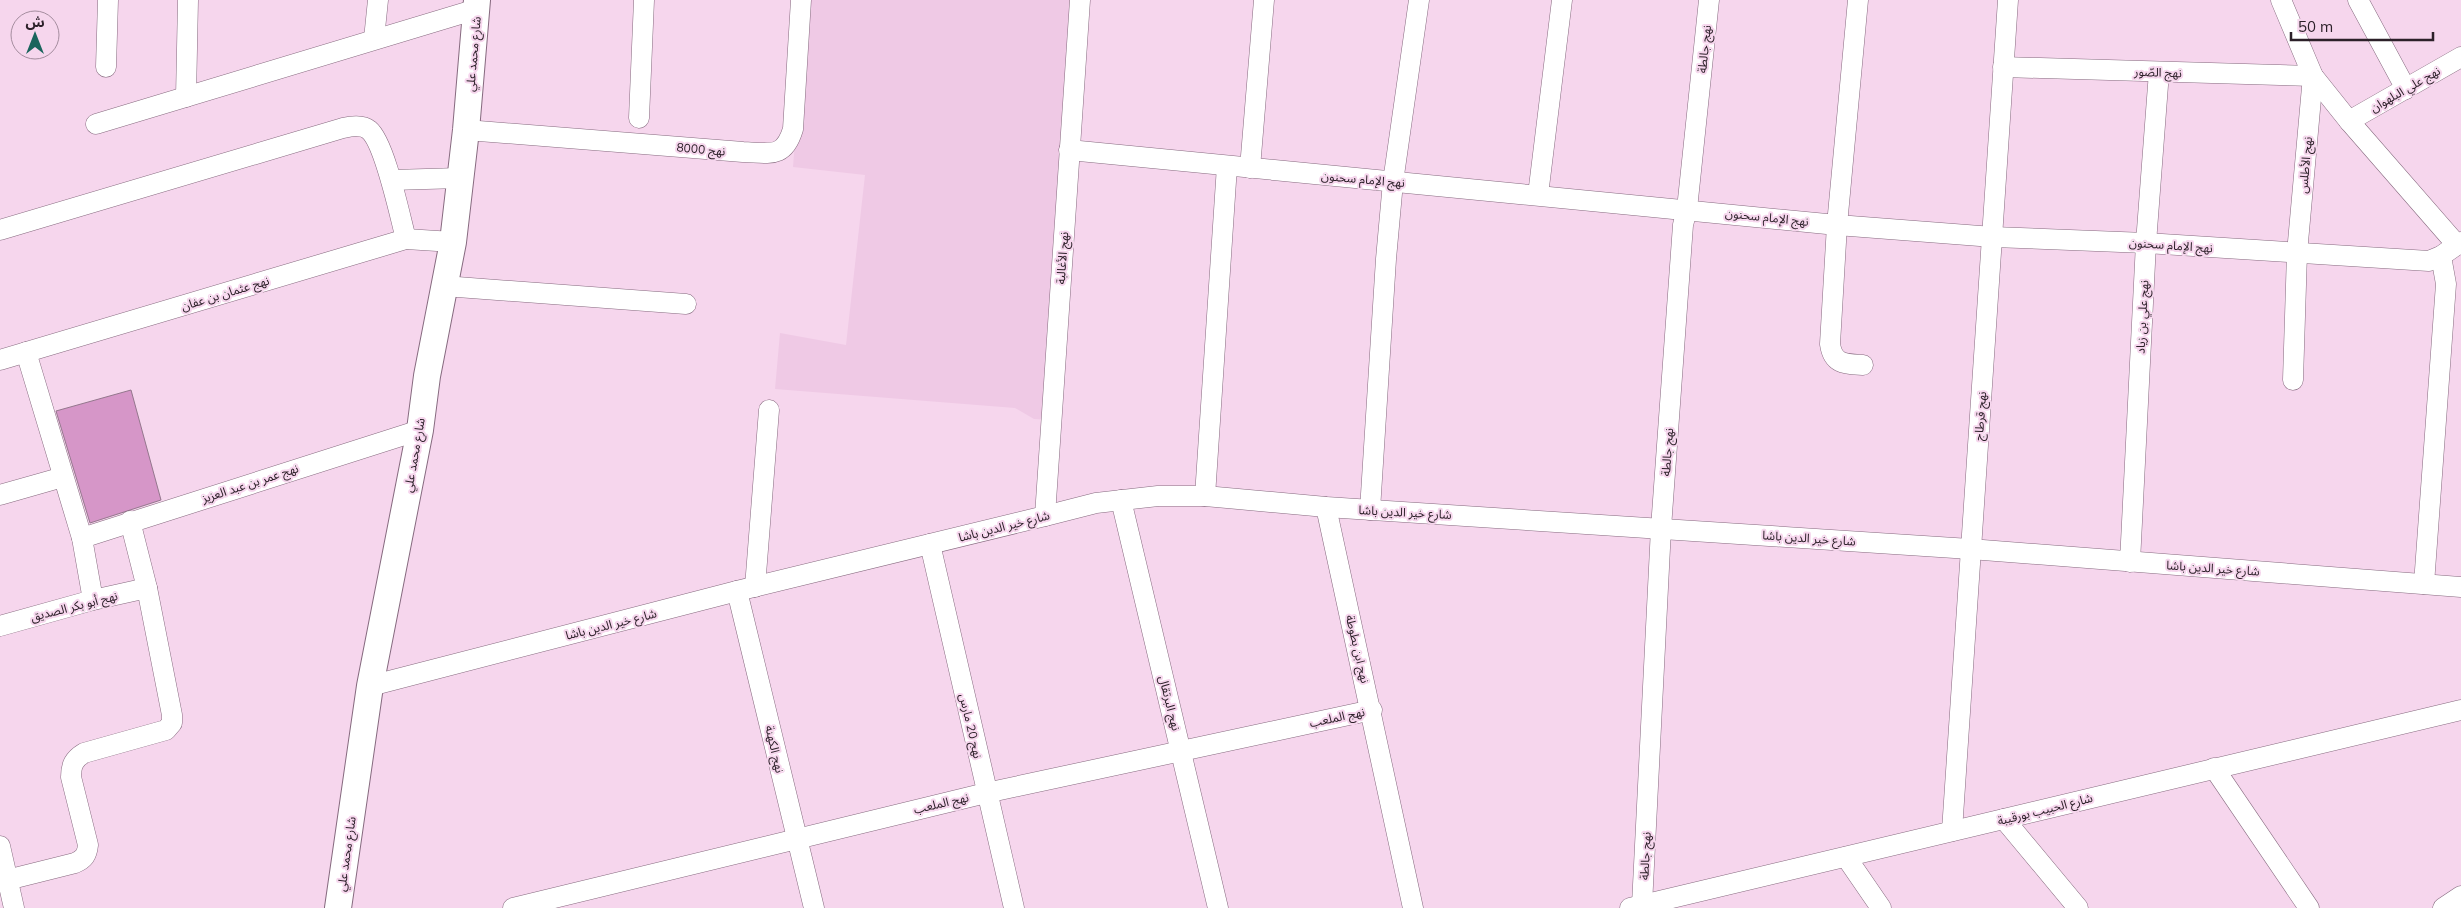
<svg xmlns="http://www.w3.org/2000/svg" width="2461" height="908" font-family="Mulish,'Noto Sans Arabic',sans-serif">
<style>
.built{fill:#efc9e5}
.building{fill:#d696c8;stroke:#94778d}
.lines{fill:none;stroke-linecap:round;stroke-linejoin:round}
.minor-casing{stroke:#866a7f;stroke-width:21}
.major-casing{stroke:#866a7f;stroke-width:28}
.minor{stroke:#fff;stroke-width:20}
.major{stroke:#fff;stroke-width:26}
.labels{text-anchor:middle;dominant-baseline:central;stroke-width:4;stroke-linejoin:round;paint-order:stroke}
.street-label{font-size:12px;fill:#2c2029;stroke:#f6d6ed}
</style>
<rect width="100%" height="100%" fill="#f6d6ed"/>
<!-- built -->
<path class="built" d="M 806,0 L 1075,0 L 1052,420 L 1034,419 L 1015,408 L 775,389 L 780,333 L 846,345 L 865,175 L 793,167 Z"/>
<!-- building -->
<path class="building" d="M 131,390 L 161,500 L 90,523 L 56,411 Z"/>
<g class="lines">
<!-- minor casing -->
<g class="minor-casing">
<g id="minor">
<path d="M 1858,0 L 1837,225 L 1830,344 C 1833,365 1846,364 1863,365"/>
<path d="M 2281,0 L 2313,76 L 2349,121 L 2457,245"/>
<path d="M 2358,0 L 2406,89"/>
<path d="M 374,39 L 378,0"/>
<path d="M 106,67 L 108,0"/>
<path d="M 2003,67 L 2313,76"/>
<path d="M 186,97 L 188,0"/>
<path d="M 639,118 L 644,0"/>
<path d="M 2349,121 L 2461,57"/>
<path d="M 96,124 L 477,9"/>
<path d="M 466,130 L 743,152 C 770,153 784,159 793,129 L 801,0"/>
<path d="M 1069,150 L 1837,225 L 1993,237 L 2146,243 L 2429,261 L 2441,256 L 2461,242"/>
<path d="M 1250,168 L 1264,0"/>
<path d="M 392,180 L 460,178"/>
<path d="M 1538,195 L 1562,0"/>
<path d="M 0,230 L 343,128 C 351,126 362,124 369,130 C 385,143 400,217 406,239"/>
<path d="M 444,286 L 686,304"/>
<path d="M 26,352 L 82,538 L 93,600"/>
<path d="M 0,360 L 406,239 L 453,242"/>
<path d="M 2293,380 L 2297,253 L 2313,76"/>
<path d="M 0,495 L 63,477"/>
<path d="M 1205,496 L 1227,166"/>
<path d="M 1121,500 L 1218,908"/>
<path d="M 1326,507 L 1413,908"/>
<path d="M 1370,510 L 1386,259 L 1393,182 L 1419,0"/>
<path d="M 1045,516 L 1080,0"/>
<path d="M 82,538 L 420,430"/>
<path d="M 930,544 L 1014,908"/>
<path d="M 2130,562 L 2146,243 L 2159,72"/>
<path d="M 2424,584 L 2446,284 L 2441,256"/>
<path d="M 755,587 L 769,410"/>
<path d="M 737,591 L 814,908"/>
<path d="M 0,626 L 93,600 L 147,588"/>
<path d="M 370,686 L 737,591 L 1045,516 L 1096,503 L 1158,496 L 1205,496 L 1326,507 L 1970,549 L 2461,587"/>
<path d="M 2214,768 L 2309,908"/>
<path d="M 2004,819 L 2078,908"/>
<path d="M 1952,831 L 2008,0"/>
<path d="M 0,846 L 14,908"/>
<path d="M 1846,857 L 1881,908"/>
<path d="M 7,880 L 75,863 C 84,859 87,855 88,845 L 71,777 C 71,765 74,759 84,753 L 166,730 L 172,723 L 172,715 L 147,588 L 130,521"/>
<path d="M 1642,905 L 1661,528 L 1683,225 L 1687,209 L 1709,0"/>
<path d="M 513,908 L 986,793 L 1372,710"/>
<path d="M 1630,908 L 2461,710"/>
<path d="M 2443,908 L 2461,896"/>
</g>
</g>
<!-- major casing -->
<g class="major-casing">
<path id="major" d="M 338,908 L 370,686 L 420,430 L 427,376 L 453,242 L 466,130 L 477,0"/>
</g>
<!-- minor -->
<use href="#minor" class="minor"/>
<!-- major -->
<use href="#major" class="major"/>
</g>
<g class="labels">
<!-- street labels -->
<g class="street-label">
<text transform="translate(1704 49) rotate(-84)">نهج جالطة</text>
<text transform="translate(473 54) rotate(-85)">شارع محمد علي</text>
<text transform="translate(2158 72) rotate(2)">نهج الصّور</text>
<text transform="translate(2405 89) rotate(-30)">نهج علي البلهوان</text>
<text transform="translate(701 149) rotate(5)">نهج 8000</text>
<text transform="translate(2305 165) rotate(-85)">نهج الأطلس</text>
<text transform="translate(1363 179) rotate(5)">نهج الإمام سحنون</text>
<text transform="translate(1767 217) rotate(6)">نهج الإمام سحنون</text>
<text transform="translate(2171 245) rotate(4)">نهج الإمام سحنون</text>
<text transform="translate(1062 258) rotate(-86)">نهج الأغالبة</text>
<text transform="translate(225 293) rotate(-17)">نهج عثمان بن عفان</text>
<text transform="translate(2142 317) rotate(-87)">نهج علي بن زياد</text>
<text transform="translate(1980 416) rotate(-86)">نهج قرطاج</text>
<text transform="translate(1667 452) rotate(-86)">نهج جالطة</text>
<text transform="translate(414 455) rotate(-80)">شارع محمد علي</text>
<text transform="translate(250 483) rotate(-18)">نهج عمر بن عبد العزيز</text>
<text transform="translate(1405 512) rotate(3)">شارع خير الدين باشا</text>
<text transform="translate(1004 526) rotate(-14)">شارع خير الدين باشا</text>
<text transform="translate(1809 538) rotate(4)">شارع خير الدين باشا</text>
<text transform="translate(2213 568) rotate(4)">شارع خير الدين باشا</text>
<text transform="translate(74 606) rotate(-14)">نهج أبو بكر الصديق</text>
<text transform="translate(611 624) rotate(-14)">شارع خير الدين باشا</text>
<text transform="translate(1358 649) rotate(77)">نهج ابن بطوطة</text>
<text transform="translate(1170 703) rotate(76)">نهج البرتقال</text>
<text transform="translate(1337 717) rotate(-12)">نهج الملعب</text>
<text transform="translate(971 726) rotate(77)">نهج 20 مارس</text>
<text transform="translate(775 749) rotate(77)">نهج الكهنة</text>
<text transform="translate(941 803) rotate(-13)">نهج الملعب</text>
<text transform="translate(2045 809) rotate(-14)">شارع الحبيب بورقيبة</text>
<text transform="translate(346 854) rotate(-82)">شارع محمد علي</text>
<text transform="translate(1645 856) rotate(-87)">نهج جالطة</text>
</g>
</g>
<!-- north arrow -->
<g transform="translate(35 35)"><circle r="24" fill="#f6d6ed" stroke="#a58d9f"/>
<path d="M0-4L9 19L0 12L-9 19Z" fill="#1a655d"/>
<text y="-8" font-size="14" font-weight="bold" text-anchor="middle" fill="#2c2029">ش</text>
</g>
<!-- scale -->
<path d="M2291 32v8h142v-8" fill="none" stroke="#2c2029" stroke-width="2.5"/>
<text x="2298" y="32" font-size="15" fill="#2c2029" stroke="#f6d6ed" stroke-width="4" paint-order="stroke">50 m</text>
</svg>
